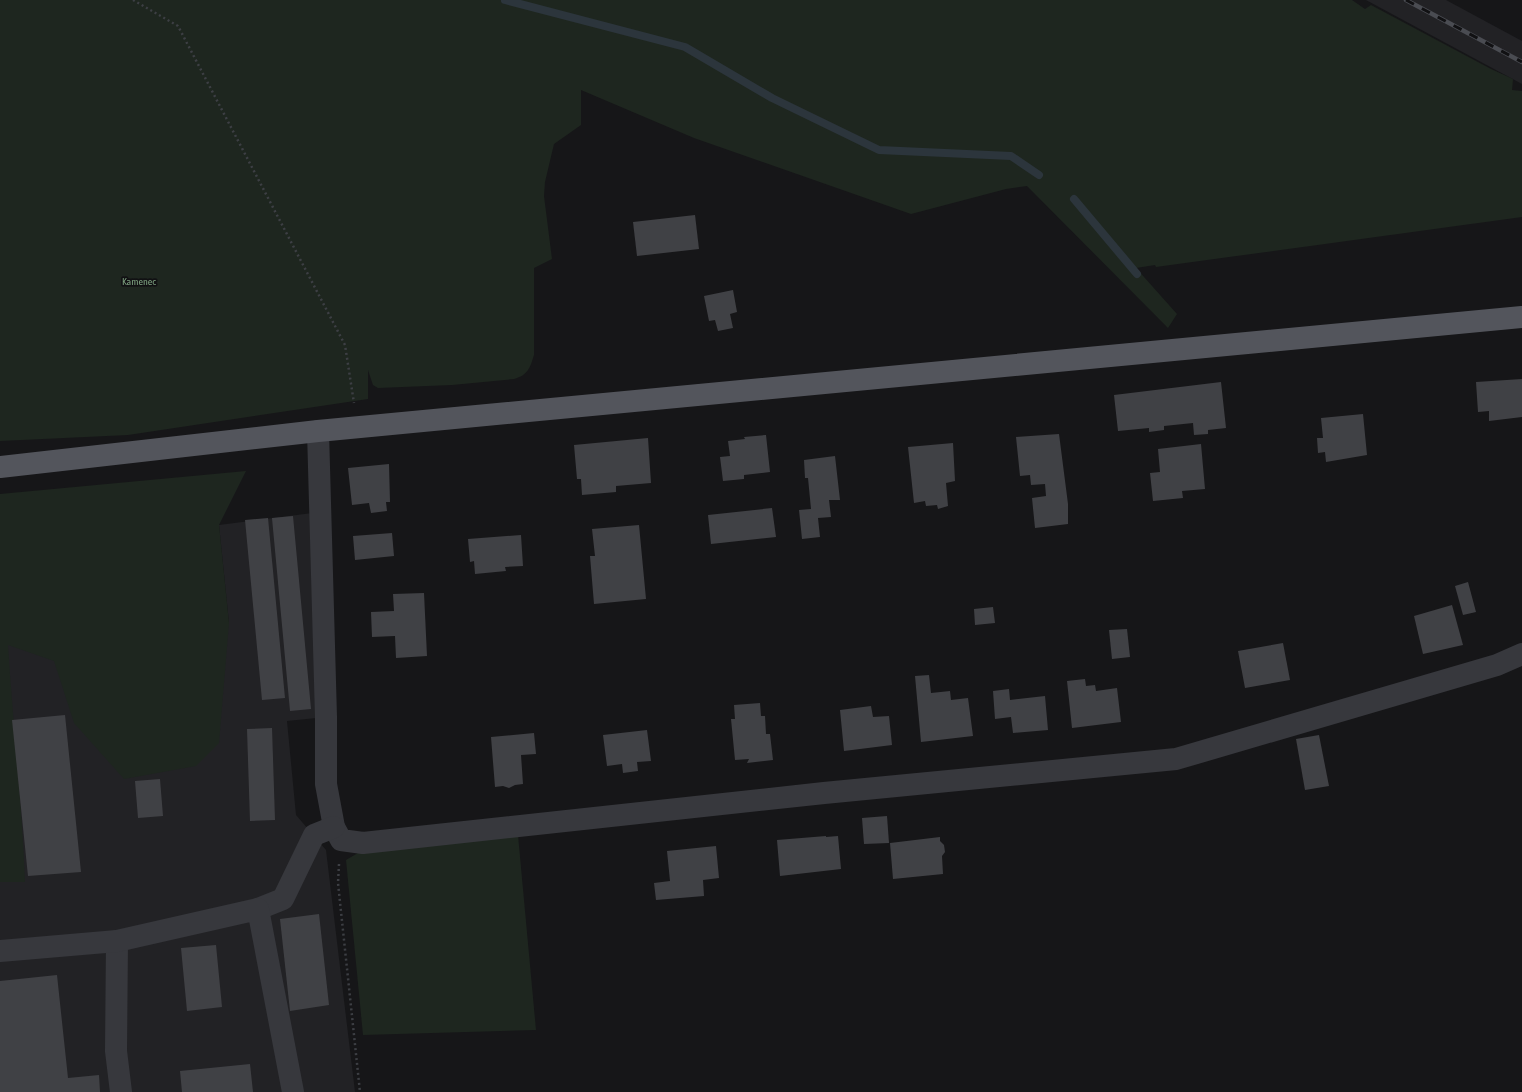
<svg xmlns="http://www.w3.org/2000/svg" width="1522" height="1092" font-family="'Asap Condensed',sans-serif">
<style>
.built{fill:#222225}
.green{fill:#1e261f}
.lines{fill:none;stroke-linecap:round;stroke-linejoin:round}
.stream{stroke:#2c353c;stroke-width:8}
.building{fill:#404145}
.path{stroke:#3d3f44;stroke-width:2.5;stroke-dasharray:2 3;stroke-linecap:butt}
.minor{stroke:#37383d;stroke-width:22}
.major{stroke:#53555c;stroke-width:22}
.rail-casing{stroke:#4a4c52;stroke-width:4.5}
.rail{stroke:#111113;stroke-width:3;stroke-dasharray:9;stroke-linecap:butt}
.labels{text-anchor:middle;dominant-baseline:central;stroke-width:3.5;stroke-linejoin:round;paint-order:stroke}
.park-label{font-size:10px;fill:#7fa381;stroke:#111113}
</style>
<rect width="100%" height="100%" fill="#161618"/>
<!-- built -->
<g class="built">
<path d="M 1366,0 L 1446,0 L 1522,41 L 1522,84 Z"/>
<path d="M 320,512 L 326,717 L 287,721 L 296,815 L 326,850 L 355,1092 L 0,1092 L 0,826 L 12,720 L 7,645 L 229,623 L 219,525 Z"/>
</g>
<!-- green -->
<g class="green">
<path d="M 0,0 L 1352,0 L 1365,9 L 1371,5 L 1491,69 L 1513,79 L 1512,90 L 1522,91 L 1522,217 L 1156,267 L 1155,265 L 1136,268 L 1177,314 L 1168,328 L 1027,186 L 1006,189 L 911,214 L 694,138 L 581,90 L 581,125 L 554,144 L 545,182 L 544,196 L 552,259 L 534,268 L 534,355 C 530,368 528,375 514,379 L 452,385 L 378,388 L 373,385 L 368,370 L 368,399 L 128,435 L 0,441 Z"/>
<path d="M 246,471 L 219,525 L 229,623 L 219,743 L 196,766 L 124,779 L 74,723 L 54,661 L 8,645 C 13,724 22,803 25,882 L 0,882 L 0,494 Z"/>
<path d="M 518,835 L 536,1030 L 363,1035 L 346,860 L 363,850 Z"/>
</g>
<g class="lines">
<!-- stream -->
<g class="stream">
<path d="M 505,0 L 685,47 L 772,98 L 879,150 L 1011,156 L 1039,175"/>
<path d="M 1074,199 L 1137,274"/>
</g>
</g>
<!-- building -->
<g class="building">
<path d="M 695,215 L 699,249 L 637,256 L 633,222 Z"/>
<path d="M 733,290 L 737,312 L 730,314 L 733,328 L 718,331 L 715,320 L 709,321 L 704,296 Z"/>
<path d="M 1522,379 L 1522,417 L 1489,421 L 1489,411 L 1478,412 L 1476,382 Z"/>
<path d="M 1221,382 L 1226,428 L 1208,430 L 1208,434 L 1194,435 L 1193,423 L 1164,426 L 1164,430 L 1149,432 L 1149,428 L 1118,431 L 1114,395 Z"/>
<path d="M 1363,414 L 1367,455 L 1326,462 L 1325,452 L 1318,453 L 1317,438 L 1323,438 L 1321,418 Z"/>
<path d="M 1059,434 L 1068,504 L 1068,524 L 1035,528 L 1032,498 L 1046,496 L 1045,484 L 1031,485 L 1030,475 L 1020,476 L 1016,437 Z"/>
<path d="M 766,435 L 770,472 L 744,475 L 744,479 L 723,481 L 720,457 L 730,456 L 728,441 L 745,439 L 744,437 Z"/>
<path d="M 648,438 L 651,483 L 616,486 L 616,492 L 582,495 L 581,479 L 577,479 L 574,445 Z"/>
<path d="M 953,443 L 955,481 L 946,483 L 948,506 L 938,509 L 937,505 L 926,506 L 925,501 L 914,503 L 908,447 Z"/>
<path d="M 1201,444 L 1205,489 L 1182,491 L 1183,498 L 1153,501 L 1150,473 L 1160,472 L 1158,449 Z"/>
<path d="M 835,456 L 840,500 L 829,500 L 831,517 L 818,518 L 820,537 L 802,539 L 799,510 L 811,509 L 808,478 L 805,478 L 804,460 Z"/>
<path d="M 389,464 L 390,502 L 386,502 L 387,511 L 371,513 L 369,503 L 352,505 L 348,468 Z"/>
<path d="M 772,508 L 776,537 L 711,544 L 708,515 Z"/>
<path d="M 293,516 L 311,709 L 290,711 L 272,518 Z"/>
<path d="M 268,518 L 285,698 L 262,700 L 245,520 Z"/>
<path d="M 639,525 L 646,599 L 594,604 L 590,556 L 595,556 L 592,529 Z"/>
<path d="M 392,533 L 394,556 L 355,560 L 353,536 Z"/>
<path d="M 521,535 L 523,566 L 505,567 L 506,571 L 475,574 L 474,561 L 470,562 L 468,539 Z"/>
<path d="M 1468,582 L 1476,612 L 1463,615 L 1455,586 Z"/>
<path d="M 424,593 L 427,656 L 396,658 L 395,636 L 372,637 L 371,612 L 394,611 L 393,594 Z"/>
<path d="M 1452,605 L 1463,645 L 1423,654 L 1414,616 Z"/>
<path d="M 993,607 L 995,623 L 975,625 L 974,609 Z"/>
<path d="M 1127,629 L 1130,657 L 1112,659 L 1109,630 Z"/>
<path d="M 1283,643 L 1290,680 L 1245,688 L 1238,651 Z"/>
<path d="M 929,675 L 931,693 L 950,691 L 951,700 L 968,698 L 973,736 L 921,742 L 915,676 Z"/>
<path d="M 1085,679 L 1086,686 L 1095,685 L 1096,691 L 1117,688 L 1121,722 L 1072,728 L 1067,681 Z"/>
<path d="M 1009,689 L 1010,700 L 1045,696 L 1048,730 L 1013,733 L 1011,717 L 995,719 L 993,691 Z"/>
<path d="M 760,703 L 761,716 L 765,716 L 766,734 L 770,734 L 773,760 L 747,763 L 749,759 L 735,760 L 731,719 L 735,719 L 734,705 Z"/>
<path d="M 871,706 L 873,717 L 889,716 L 892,745 L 844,751 L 840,710 Z"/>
<path d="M 65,715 L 81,872 L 28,876 L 12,720 Z"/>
<path d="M 272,728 L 275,820 L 250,821 L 247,729 Z"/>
<path d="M 647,730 L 651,761 L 637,762 L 638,771 L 623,773 L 622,764 L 607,766 L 603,735 Z"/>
<path d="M 534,733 L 536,754 L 521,755 L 523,784 L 515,785 L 509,788 L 503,786 L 495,787 L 491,737 Z"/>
<path d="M 1319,735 L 1329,786 L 1305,790 L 1296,739 Z"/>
<path d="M 160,779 L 163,816 L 138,818 L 135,781 Z"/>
<path d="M 887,816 L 889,843 L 864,844 L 862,818 Z"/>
<path d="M 826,836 L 826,837 L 838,836 L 841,869 L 780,876 L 777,840 Z"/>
<path d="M 940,837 L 940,841 L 944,845 L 945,852 L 942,856 L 943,874 L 893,879 L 890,843 Z"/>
<path d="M 716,846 L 719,878 L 703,880 L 704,896 L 656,900 L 654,883 L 670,881 L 667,851 Z"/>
<path d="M 319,914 L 329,1005 L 290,1011 L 280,919 Z"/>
<path d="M 216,945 L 222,1007 L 187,1011 L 181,948 Z"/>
<path d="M 57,975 L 68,1078 L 99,1075 L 100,1092 L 0,1092 L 0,981 Z"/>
<path d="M 250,1064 L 253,1092 L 182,1092 L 180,1071 Z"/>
</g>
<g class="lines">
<!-- path -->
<g class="path">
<path d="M 133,0 L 178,26 L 345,345 L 354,403"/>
<path d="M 339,864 L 338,883 L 360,1092"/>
</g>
<!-- minor -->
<g class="minor">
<path d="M 318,431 L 326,717 L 326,784 L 334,827 L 341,840 L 363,843 L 824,793 L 1176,759 L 1497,665 L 1522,654"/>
<path d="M 258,909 L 283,899 L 314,835 L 334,827"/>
<path d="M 117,941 L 116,1051 L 121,1092"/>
<path d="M 0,951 L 117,941 L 258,909 L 293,1092"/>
</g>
<!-- major -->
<path class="major" d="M 0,467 L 318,431 L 1522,317"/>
<!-- rail casing -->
<g class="rail-casing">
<path id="rail" d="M 1406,0 L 1522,62"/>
</g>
<!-- rail -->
<use href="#rail" class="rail"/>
</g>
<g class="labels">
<!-- park labels -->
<g class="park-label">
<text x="139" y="281">Kamenec</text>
</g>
</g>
</svg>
